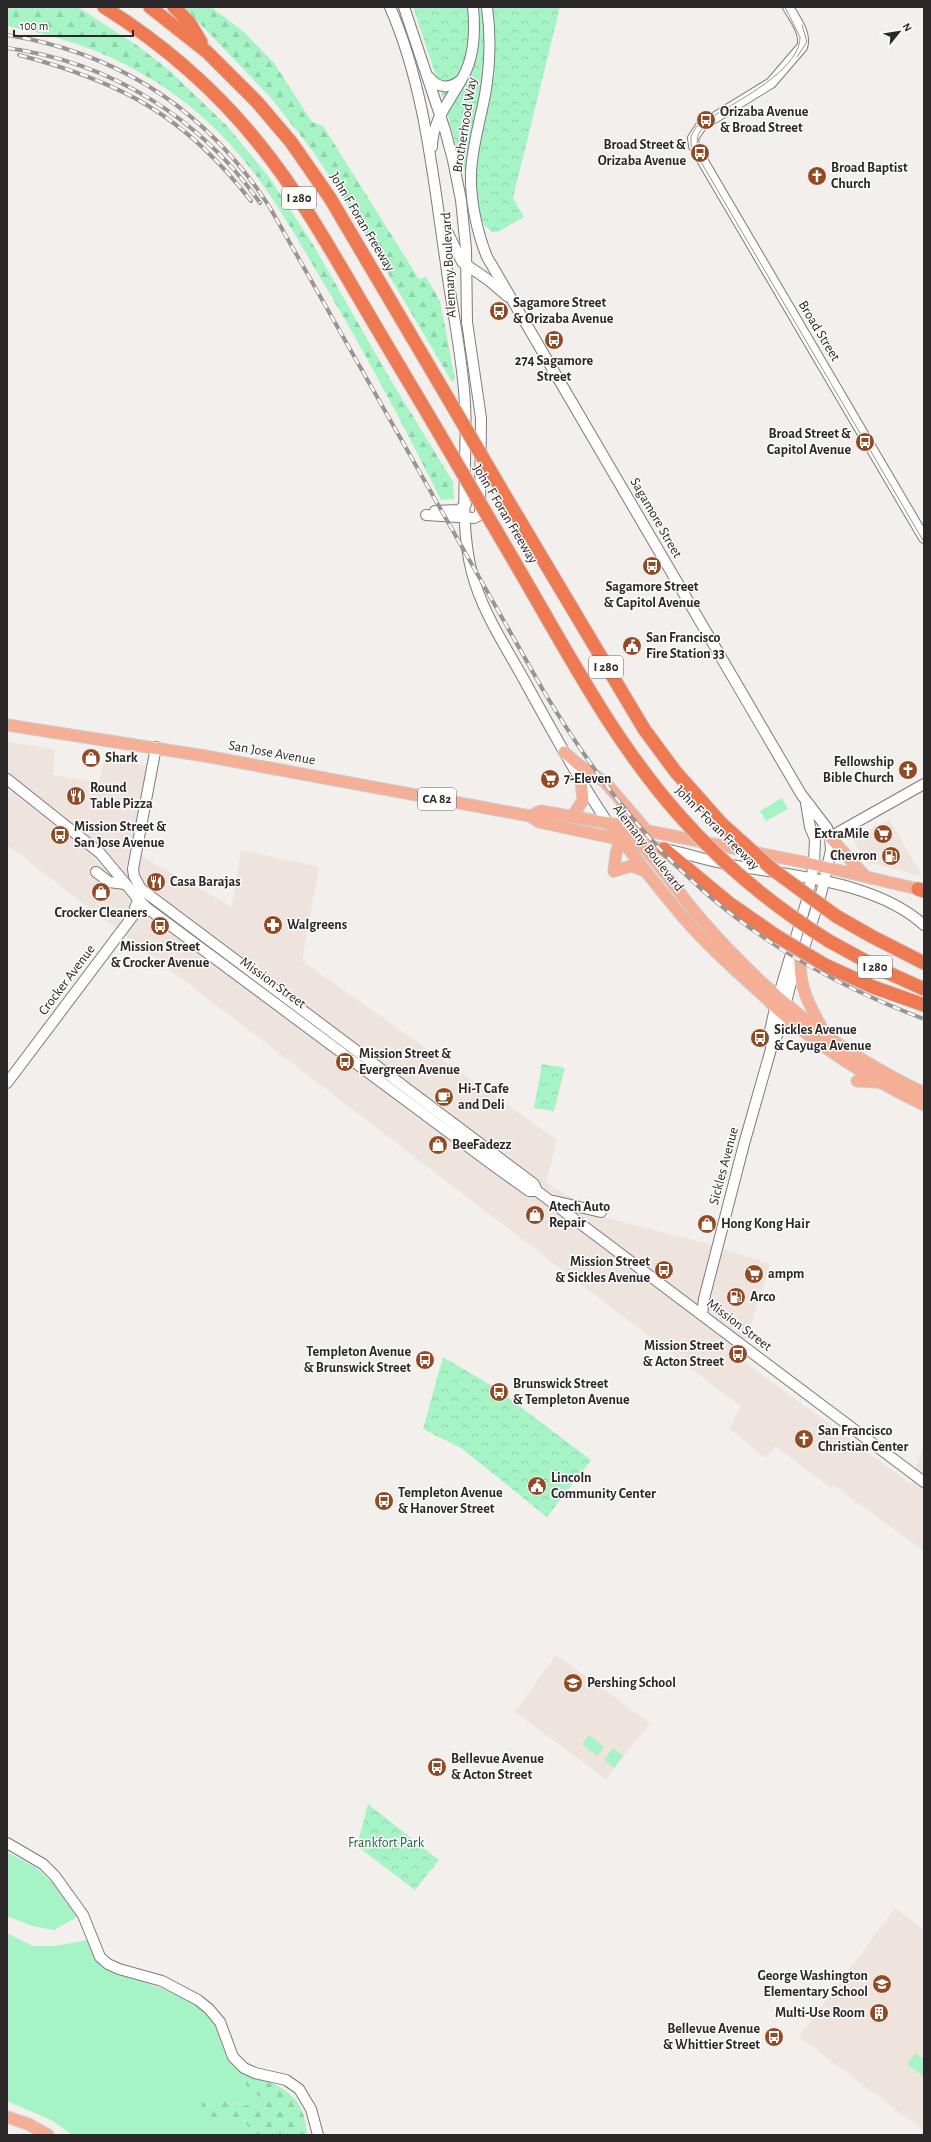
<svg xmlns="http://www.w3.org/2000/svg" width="931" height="2142" font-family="'Alegreya Sans',sans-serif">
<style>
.built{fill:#eee3dd}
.green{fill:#a6f4c6}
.forest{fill:url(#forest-firs)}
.park{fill:url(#park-crowns)}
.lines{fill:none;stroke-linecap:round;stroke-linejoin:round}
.secondary-casing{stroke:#7e7b79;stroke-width:12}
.primary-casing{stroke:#cccbcb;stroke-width:13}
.highway-casing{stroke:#cccbcb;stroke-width:15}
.secondary{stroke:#fff;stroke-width:10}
.primary{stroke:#f5af96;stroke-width:11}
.highway{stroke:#ef7950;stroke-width:13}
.tram{stroke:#979493;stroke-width:1}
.rail-casing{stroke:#979493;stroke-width:4}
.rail{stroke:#fffdfb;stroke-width:2.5;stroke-dasharray:8;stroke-linecap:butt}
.highway-bridge-casing{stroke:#cccbcb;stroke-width:15;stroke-linecap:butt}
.highway-bridge{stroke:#ef7950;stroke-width:13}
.labels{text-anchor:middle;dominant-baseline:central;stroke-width:3;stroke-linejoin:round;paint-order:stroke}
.shield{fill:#fffdfb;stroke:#6a6867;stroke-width:1}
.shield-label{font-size:13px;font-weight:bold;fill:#2a2828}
.poi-label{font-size:14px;font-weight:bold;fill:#2a2828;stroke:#fffdfb;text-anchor:start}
.street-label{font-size:14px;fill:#2a2828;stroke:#fffdfb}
.park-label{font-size:14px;fill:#196340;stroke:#fffdfb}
</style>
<defs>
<pattern id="forest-firs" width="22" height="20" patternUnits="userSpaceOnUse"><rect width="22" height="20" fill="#a6f4c6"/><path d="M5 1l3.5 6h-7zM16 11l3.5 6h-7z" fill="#8fd1aa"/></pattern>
<pattern id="park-crowns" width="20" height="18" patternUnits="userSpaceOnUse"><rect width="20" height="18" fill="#a6f4c6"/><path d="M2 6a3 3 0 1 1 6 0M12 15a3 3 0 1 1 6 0" fill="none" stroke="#8fd1aa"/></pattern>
</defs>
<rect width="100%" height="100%" fill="#f2efed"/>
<!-- built -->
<g class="built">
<path d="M 7,742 L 55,749 L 53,775 L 99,782 L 105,757 L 146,766 L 133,849 L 144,858 L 232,907 L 241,850 L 319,867 L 302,961 L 557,1140 L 546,1183 L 604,1217 L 705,1243 L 770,1264 L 740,1359 L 911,1484 L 924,1444 L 924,1551 L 833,1485 L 831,1488 L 775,1446 L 766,1458 L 730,1429 L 740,1406 L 7,845 Z"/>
<path d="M 889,819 L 922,876 L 866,862 L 853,839 Z"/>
<path d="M 556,1655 L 650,1723 L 606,1779 L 515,1712 Z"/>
<path d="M 895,1908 L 924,1930 L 924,2131 L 799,2037 Z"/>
</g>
<!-- green -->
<g class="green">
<path d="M 782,798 L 788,809 L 766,821 L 760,811 Z"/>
<path d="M 589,1735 L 604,1747 L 597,1756 L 582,1744 Z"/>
<path d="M 613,1748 L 623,1756 L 614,1768 L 604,1760 Z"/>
<path d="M 7,1852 L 35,1867 L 52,1882 L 77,1917 L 54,1930 L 32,1926 L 7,1916 Z"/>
<path d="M 7,1933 L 33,1946 L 55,1946 L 87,1940 L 97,1960 L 104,1968 L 163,1989 L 198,2006 L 214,2023 L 227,2058 L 242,2073 L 247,2088 L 263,2098 L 265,2108 L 212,2100 L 205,2117 L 243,2118 L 253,2135 L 72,2135 L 51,2120 L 7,2101 Z"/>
<path d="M 916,2053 L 924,2060 L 924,2077 L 907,2064 Z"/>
</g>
<!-- forest -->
<g class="forest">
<path d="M 7,7 L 78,7 L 138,46 L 169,70 L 228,127 L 269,177 L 312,243 L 392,382 L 453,482 L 454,499 L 441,500 C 405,428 368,358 327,289 C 303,249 280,206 251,169 C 188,88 107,44 7,26 Z"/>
<path d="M 184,7 L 211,7 L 244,32 L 274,63 L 312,122 L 323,126 L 419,279 L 426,277 L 440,301 L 455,379 L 452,382 L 340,192 L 312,150 L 271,98 Z"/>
<path d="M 242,2073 C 278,2084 305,2092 307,2135 L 253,2135 L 243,2118 L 205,2117 L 201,2103 L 212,2100 L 265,2108 L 262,2098 L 247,2088 Z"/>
</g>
<!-- park -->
<g class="park">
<path d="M 413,7 L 560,7 L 513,198 L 524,217 L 500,231 L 492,232 L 484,225 L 458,153 L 442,94 Z"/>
<path d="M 542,1064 L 565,1068 L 554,1111 L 534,1108 Z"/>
<path d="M 443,1357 L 494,1387 L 591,1460 L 547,1517 L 461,1448 L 423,1429 Z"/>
<path d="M 368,1804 L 439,1860 L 415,1890 L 357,1846 Z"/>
</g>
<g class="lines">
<!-- secondary casing -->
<g class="secondary-casing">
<g id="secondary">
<path d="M 390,7 C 425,87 433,178 446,264 C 452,311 463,358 465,405 C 468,460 458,519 472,573 C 482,611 504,644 523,678 C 550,727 577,777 608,823"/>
<path d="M 404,7 L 445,130 L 453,160 L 461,200 L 466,249 L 467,322 L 481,418 L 480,515 L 474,518 L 426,515"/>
<path d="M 487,7 C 491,36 490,66 485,95 C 480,121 472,147 471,173 C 470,200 477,232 487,257 L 801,794 L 827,828 L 830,837 L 831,850 L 822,890 L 800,961 L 792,979 L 778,1033 L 771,1049 L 744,1144 L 704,1299 L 702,1315"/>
<path d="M 788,7 C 794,18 807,34 802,47 L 771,83 L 701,126 L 693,138 L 694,146 L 924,538"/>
<path d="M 429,77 C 438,89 450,89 461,80"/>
<path d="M 432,147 C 432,118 454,97 466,71 C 475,51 475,28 473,7"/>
<path d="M 444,225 L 462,262 L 487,279 L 507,296"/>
<path d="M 435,511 L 459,510 L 466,504"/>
<path d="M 156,747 L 133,869 L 134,876 L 141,889 L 534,1184 L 537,1191 L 924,1482"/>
<path d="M 7,779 L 100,853 L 139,900 L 147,908 L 490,1163 L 529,1191 L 537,1191"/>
<path d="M 830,837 L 924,784"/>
<path d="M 664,849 C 685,853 705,860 726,864 C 789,876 874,880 924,925"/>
<path d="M 96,872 L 109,882 L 125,884"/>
<path d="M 771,1047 L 770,1031 L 775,1008 L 807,900 L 814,864 L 815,839 L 810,827 L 806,803"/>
<path d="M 7,1083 L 132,917 L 140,894"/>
<path d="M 554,1201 L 601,1212"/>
<path d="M 7,1843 L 43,1864 L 55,1876 L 83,1915 L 100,1957 L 108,1964 L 119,1969 L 162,1981 L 198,2000 L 209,2009 L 220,2022 L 233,2057 L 244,2068 L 255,2073 L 286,2080 L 299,2089 L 311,2109 L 318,2135"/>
</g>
</g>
<!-- primary casing -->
<g class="primary-casing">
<g id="primary">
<path d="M 7,725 L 205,756 L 530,816 L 539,822 L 664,849"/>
<path d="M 564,752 L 579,765 L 605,782 L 647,831"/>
<path d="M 530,816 L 541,811 L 608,823 L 803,862 L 918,889"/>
<path d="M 572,817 L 583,800 L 581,781"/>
<path d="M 608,823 C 636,857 661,893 690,925 C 715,954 744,977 771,1003 C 816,1046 868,1078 924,1105"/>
<path d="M 611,824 L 624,830 L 636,839 C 660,864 678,893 701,919 C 765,993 835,1051 924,1093"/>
<path d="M 830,837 L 864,875"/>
<path d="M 614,871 L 631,866 L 645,871"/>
<path d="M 614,871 L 616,853 L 621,839"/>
<path d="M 800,961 C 800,991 811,1008 825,1034"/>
<path d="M 857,1081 L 878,1082"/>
<path d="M 7,2117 L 28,2124 L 48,2135"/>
</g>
</g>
<!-- highway casing -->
<g class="highway-casing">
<g id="highway">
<path d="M 104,7 C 163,44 217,91 260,145 C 294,187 321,233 348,279 C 378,331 409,382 439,433"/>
<path d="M 150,7 L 207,52 L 257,102 L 291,142 L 330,198 L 439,383"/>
<path d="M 174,7 L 189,22 L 201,42"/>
<path d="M 507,499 L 644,729 L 675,771 L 721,823"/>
<path d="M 507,549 C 561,640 609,736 679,815"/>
<path d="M 664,849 L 729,903 L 778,937"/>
<path d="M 918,889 L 924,891"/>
<path d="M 836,916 L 871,936 L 924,963"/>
<path d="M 829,941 L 882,970 L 924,989"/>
<path d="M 825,965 L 873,987 L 924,1005"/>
</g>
</g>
<!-- secondary -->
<use href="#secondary" class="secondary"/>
<!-- primary -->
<use href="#primary" class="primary"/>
<!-- highway -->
<use href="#highway" class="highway"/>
<!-- tram -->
<g class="tram">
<path d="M 785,7 L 800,37 C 800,74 722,108 696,127 L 691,136 L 691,145 L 924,542"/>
<path d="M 797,57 L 807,42 L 802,25"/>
<path d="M 702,156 C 695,144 695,134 706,125"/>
</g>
<!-- rail casing -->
<g class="rail-casing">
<g id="rail">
<path d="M 7,35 C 119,53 207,111 269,206 L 543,690 C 641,854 744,951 924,1019"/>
<path d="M 7,48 C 110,62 201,118 260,203"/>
<path d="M 19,55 C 122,82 185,116 251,201"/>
</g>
</g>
<!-- rail -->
<use href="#rail" class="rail"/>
<!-- highway-bridge casing -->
<g class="highway-bridge-casing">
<g id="highway-bridge">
<path d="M 439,383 L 507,499"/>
<path d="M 439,433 L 507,549"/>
<path d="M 679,815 C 722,864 773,906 829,941"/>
<path d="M 721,823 L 772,869 L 836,916"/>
<path d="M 778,937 L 825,965"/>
</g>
</g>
<!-- highway-bridge -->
<use href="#highway-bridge" class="highway-bridge"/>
</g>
<!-- icons -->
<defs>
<g id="bus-disc" transform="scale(1)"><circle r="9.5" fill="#914a24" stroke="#fffdfb"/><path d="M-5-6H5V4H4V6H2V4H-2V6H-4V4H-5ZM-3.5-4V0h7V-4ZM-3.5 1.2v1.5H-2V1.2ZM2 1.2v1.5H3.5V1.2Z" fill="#fff"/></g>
<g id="church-disc" transform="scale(1)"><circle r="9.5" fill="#914a24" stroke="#fffdfb"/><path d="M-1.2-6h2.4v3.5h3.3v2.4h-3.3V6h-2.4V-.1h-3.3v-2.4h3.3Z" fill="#fff"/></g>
<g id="civic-disc" transform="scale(1)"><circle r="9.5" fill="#914a24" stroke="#fffdfb"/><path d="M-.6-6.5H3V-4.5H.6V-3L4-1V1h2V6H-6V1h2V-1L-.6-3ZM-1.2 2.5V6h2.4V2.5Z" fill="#fff"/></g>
<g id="shop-disc" transform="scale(1)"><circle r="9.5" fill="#914a24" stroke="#fffdfb"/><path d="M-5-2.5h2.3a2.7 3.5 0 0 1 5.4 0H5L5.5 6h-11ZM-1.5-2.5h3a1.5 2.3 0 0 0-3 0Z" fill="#fff"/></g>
<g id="supermarket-disc" transform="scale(1)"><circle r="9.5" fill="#914a24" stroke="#fffdfb"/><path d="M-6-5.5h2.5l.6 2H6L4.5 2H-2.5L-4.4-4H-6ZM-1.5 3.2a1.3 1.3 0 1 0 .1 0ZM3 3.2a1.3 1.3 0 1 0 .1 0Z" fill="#fff"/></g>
<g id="restaurant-disc" transform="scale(1)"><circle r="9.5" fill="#914a24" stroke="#fffdfb"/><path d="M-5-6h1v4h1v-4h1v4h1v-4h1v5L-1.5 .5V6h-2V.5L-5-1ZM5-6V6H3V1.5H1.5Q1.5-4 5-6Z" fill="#fff"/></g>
<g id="fuel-disc" transform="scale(1)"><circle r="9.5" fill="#914a24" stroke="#fffdfb"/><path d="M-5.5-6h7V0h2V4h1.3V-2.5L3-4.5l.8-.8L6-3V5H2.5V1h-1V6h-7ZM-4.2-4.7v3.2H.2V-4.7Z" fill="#fff"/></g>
<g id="pharmacy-disc" transform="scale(1)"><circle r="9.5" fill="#914a24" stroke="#fffdfb"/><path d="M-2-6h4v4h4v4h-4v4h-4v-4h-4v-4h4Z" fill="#fff"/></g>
<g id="cafe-disc" transform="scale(1)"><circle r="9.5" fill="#914a24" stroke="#fffdfb"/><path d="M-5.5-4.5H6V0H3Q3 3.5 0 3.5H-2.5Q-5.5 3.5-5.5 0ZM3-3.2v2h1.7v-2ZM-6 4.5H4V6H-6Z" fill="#fff"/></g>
<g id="school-disc" transform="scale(1)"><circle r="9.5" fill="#914a24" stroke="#fffdfb"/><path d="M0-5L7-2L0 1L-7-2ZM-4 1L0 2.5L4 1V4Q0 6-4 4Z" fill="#fff"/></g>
<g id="building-disc" transform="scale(1)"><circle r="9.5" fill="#914a24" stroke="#fffdfb"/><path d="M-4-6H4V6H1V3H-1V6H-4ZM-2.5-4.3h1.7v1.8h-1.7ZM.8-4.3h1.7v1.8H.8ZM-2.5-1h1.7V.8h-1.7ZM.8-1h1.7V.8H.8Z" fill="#fff"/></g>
</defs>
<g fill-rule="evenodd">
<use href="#bus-disc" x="706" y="120"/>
<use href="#bus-disc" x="700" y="153"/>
<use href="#church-disc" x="817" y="176"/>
<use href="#bus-disc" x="499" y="311"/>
<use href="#bus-disc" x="554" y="340"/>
<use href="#bus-disc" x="865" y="442"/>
<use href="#bus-disc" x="652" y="566"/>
<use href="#civic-disc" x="632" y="646"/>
<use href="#shop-disc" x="91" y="758"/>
<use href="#church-disc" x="908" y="770"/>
<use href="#supermarket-disc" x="550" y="779"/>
<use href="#restaurant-disc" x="76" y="796"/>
<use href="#supermarket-disc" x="883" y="834"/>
<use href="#bus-disc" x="60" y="835"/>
<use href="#fuel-disc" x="891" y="856"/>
<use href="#restaurant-disc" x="156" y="882"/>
<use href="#shop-disc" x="101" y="892"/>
<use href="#pharmacy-disc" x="273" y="925"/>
<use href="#bus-disc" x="160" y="926"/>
<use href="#bus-disc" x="760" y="1038"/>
<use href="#bus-disc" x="345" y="1062"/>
<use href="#cafe-disc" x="444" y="1097"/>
<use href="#shop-disc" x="438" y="1145"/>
<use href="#shop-disc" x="535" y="1215"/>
<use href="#shop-disc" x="707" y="1224"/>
<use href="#bus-disc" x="664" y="1270"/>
<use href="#supermarket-disc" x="754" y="1274"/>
<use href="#fuel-disc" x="736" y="1297"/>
<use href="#bus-disc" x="738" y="1354"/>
<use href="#bus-disc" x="425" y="1360"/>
<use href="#bus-disc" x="499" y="1392"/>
<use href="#church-disc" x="804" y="1439"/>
<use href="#civic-disc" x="537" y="1486"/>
<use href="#bus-disc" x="384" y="1501"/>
<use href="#school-disc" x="573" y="1683"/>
<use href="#bus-disc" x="437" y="1767"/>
<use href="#school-disc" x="882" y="1984"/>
<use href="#building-disc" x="879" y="2013"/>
<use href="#bus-disc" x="774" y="2037"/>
</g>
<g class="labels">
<!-- shield labels -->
<g class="shield">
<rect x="282" y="187" width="34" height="22" rx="3"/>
<rect x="589" y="656" width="34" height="22" rx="3"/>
<rect x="418" y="788" width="38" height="22" rx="3"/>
<rect x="858" y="956" width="34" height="22" rx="3"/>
</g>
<g class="shield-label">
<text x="299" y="198">I 280</text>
<text x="606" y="667">I 280</text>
<text x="437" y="799">CA 82</text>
<text x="875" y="967">I 280</text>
</g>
<!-- poi labels -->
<g class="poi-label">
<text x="720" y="112">Orizaba Avenue<tspan x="720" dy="16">&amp; Broad Street</tspan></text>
<text x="686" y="145" text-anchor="end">Broad Street &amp;<tspan x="686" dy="16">Orizaba Avenue</tspan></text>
<text x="831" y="168">Broad Baptist<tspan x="831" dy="16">Church</tspan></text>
<text x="513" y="303">Sagamore Street<tspan x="513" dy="16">&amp; Orizaba Avenue</tspan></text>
<text x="554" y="361" text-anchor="middle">274 Sagamore<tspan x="554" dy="16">Street</tspan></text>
<text x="851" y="434" text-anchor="end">Broad Street &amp;<tspan x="851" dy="16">Capitol Avenue</tspan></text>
<text x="652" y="587" text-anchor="middle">Sagamore Street<tspan x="652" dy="16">&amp; Capitol Avenue</tspan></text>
<text x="646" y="638">San Francisco<tspan x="646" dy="16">Fire Station 33</tspan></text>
<text x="105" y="758">Shark</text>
<text x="894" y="762" text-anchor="end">Fellowship<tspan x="894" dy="16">Bible Church</tspan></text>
<text x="564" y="779">7-Eleven</text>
<text x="90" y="788">Round<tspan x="90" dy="16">Table Pizza</tspan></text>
<text x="74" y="827">Mission Street &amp;<tspan x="74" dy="16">San Jose Avenue</tspan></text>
<text x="869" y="834" text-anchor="end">ExtraMile</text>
<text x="877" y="856" text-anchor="end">Chevron</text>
<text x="170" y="882">Casa Barajas</text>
<text x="101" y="913" text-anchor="middle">Crocker Cleaners</text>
<text x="287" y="925">Walgreens</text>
<text x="160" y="947" text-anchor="middle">Mission Street<tspan x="160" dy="16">&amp; Crocker Avenue</tspan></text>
<text x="774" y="1030">Sickles Avenue<tspan x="774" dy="16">&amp; Cayuga Avenue</tspan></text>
<text x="359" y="1054">Mission Street &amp;<tspan x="359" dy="16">Evergreen Avenue</tspan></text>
<text x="458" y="1089">Hi-T Cafe<tspan x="458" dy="16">and Deli</tspan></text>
<text x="452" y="1145">BeeFadezz</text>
<text x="549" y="1207">Atech Auto<tspan x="549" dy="16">Repair</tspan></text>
<text x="721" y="1224">Hong Kong Hair</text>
<text x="650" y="1262" text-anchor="end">Mission Street<tspan x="650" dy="16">&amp; Sickles Avenue</tspan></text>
<text x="768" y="1274">ampm</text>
<text x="750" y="1297">Arco</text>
<text x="724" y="1346" text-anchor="end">Mission Street<tspan x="724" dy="16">&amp; Acton Street</tspan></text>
<text x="411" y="1352" text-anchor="end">Templeton Avenue<tspan x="411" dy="16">&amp; Brunswick Street</tspan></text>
<text x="513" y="1384">Brunswick Street<tspan x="513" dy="16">&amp; Templeton Avenue</tspan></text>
<text x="818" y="1431">San Francisco<tspan x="818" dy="16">Christian Center</tspan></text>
<text x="551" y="1478">Lincoln<tspan x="551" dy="16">Community Center</tspan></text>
<text x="398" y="1493">Templeton Avenue<tspan x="398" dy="16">&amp; Hanover Street</tspan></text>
<text x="587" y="1683">Pershing School</text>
<text x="451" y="1759">Bellevue Avenue<tspan x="451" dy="16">&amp; Acton Street</tspan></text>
<text x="868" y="1976" text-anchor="end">George Washington<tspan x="868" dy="16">Elementary School</tspan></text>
<text x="865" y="2013" text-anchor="end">Multi-Use Room</text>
<text x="760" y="2029" text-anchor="end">Bellevue Avenue<tspan x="760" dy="16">&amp; Whittier Street</tspan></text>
</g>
<!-- street labels -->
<g class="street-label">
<text transform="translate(465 125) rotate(-81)">Brotherhood Way</text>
<text transform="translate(362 222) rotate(59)">John F Foran Freeway</text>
<text transform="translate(449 265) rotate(-93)">Alemany Boulevard</text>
<text transform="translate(819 331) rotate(59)">Broad Street</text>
<text transform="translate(505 514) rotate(59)">John F Foran Freeway</text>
<text transform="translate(656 518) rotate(60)">Sagamore Street</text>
<text transform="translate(272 753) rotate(10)">San Jose Avenue</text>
<text transform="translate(717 828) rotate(45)">John F Foran Freeway</text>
<text transform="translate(648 848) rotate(52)">Alemany Boulevard</text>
<text transform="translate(67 980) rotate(-53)">Crocker Avenue</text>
<text transform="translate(273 983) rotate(36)">Mission Street</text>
<text transform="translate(724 1166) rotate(-75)">Sickles Avenue</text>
<text transform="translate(739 1325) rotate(37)">Mission Street</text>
</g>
<!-- park labels -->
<g class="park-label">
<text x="386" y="1843">Frankfort Park</text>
</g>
</g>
<!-- border -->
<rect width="931" height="2142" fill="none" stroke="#2a2828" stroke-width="16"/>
<!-- north arrow -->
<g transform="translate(899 32) rotate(60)" stroke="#fffdfb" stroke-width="3" paint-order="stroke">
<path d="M0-3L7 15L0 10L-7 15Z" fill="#2a2828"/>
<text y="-6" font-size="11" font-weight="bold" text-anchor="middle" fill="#2a2828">N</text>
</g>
<!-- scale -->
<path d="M14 30v6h119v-6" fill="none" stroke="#2a2828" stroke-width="2"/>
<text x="20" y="30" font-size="12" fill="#2a2828" stroke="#fffdfb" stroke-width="3" paint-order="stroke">100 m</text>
</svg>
